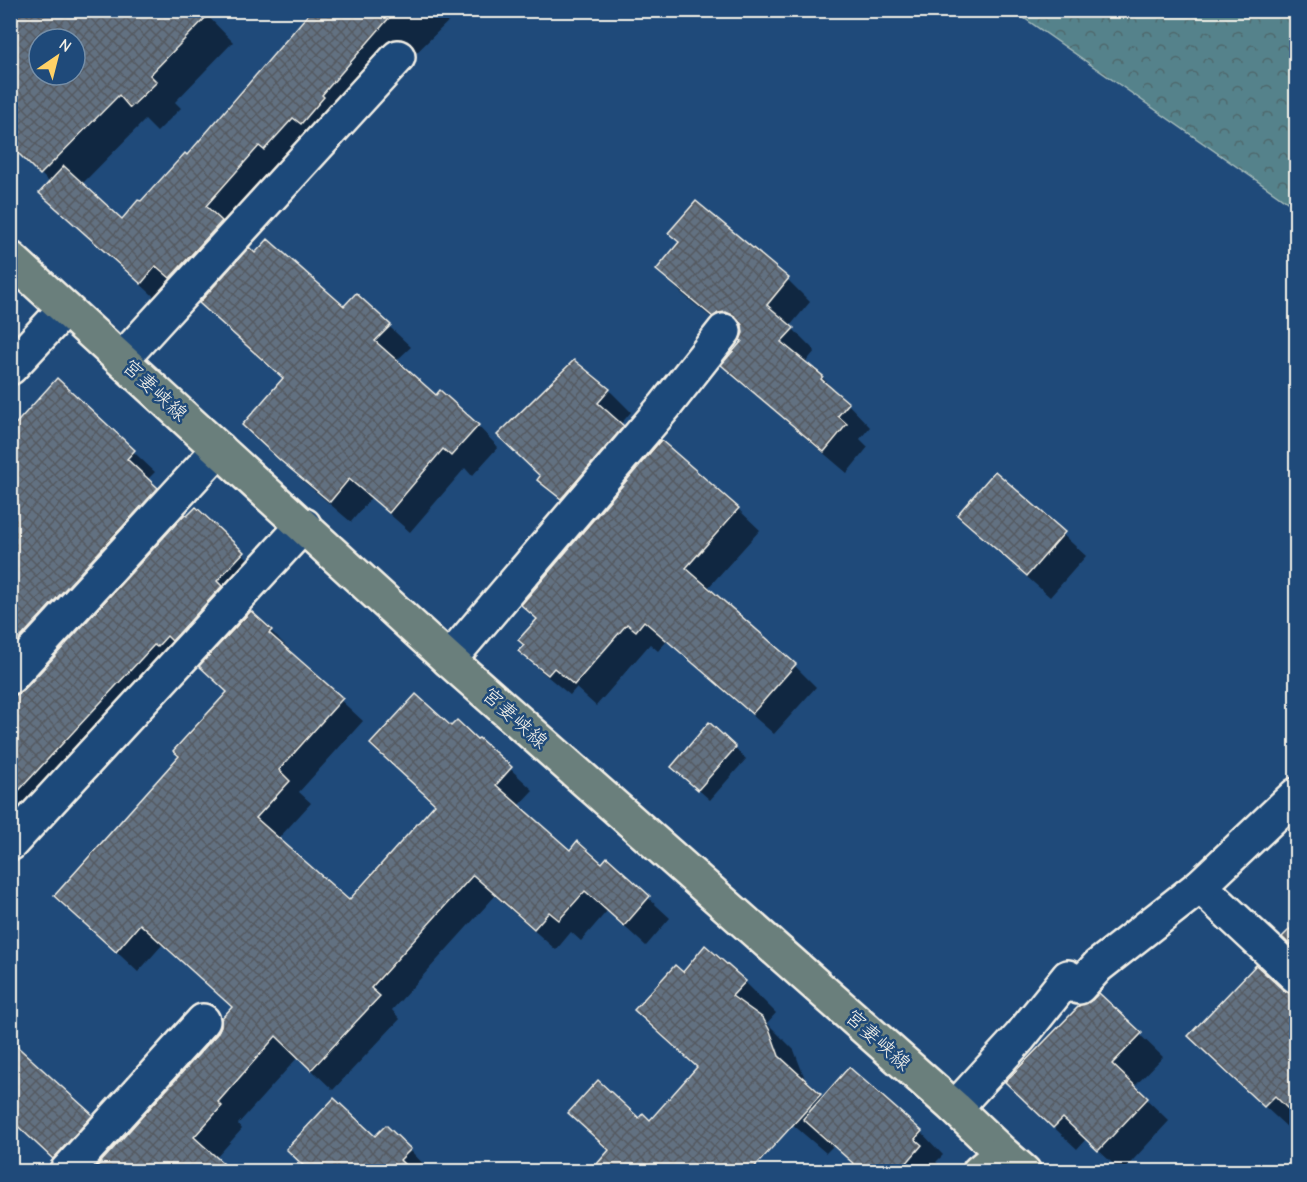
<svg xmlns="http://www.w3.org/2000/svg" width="1307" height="1182" font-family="'Comic Neue','Klee One',sans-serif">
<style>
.forest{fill:url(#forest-crowns);stroke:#a4baba;stroke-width:1.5}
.shadow{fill:#0007;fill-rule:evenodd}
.building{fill:url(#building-cross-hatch);stroke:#f4f1e8;stroke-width:1.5;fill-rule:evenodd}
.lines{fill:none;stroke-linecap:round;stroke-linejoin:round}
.minor-casing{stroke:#f4f1e8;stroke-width:38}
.major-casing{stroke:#f4f1e8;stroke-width:38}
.minor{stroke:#1f4a7a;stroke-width:33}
.major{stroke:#6b7f7c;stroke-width:33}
.labels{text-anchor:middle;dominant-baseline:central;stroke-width:5;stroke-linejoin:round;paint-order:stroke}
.street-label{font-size:20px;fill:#f4f1e8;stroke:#1f4a7a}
</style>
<defs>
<pattern id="forest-crowns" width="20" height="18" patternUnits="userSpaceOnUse" patternTransform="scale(1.5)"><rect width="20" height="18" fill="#54828b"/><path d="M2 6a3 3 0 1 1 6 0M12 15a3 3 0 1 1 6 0" fill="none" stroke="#4f686c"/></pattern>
<pattern id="building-cross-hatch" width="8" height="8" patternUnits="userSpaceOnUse" patternTransform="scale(1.5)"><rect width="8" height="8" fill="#627181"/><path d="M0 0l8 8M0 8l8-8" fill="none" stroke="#545a61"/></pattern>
</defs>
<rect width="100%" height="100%" fill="#1f4a7a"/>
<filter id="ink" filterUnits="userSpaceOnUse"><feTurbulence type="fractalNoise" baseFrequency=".0167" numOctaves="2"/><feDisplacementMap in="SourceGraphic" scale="12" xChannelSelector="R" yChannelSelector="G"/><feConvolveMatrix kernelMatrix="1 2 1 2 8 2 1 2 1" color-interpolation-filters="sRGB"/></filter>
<g filter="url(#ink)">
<!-- forest -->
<path class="forest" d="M 1014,11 L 1296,11 L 1296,208 Z"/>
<!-- shadow -->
<g class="shadow">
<path d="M 10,10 L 202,10 L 233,42 L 175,102 L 181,108 L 157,132 L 145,120 L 82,184 L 122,221 L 187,157 L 314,10 L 460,10 L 161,303 L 41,193 L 50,183 L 10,143 ZM 39,39 L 75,39 L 75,75 L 39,75 Z"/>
<path d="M 696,203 L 788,280 L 810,302 L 790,326 L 815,351 L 805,363 L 822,377 L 870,427 L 860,439 L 868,447 L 847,473 L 746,387 L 723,365 L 744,341 L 744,335 L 736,338 L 680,292 L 658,270 L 681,243 Z"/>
<path d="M 255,255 L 344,308 L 356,295 L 411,347 L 396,361 L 436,397 L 478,426 L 498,447 L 472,476 L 465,468 L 410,532 L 371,498 L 351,522 L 304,482 L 265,445 L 284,379 L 201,303 Z"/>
<path d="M 574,362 L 609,390 L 631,412 L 620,425 L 645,449 L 584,520 L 539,480 L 542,476 Z"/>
<path d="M 57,380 L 155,472 L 147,480 L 178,510 L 32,669 L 10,649 L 10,432 Z"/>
<path d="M 996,473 L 1086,556 L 1050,597 L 981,537 L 959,515 Z"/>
<path d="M 196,509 L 264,574 L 10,848 L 10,713 Z"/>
<path d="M 738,509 L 760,530 L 707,589 L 795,666 L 816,687 L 774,734 L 667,641 L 658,651 L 650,644 L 596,706 L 576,688 L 570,695 L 542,672 L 520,651 L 538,620 L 523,605 Z"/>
<path d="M 271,631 L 292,652 L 291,654 L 363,721 L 299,792 L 311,803 L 278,839 L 349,903 L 436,805 L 451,728 L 477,742 L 479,740 L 533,790 L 518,806 L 570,852 L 602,865 L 607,860 L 670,918 L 646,946 L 607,911 L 581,941 L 571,932 L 556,950 L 495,896 L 392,1010 L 400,1019 L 333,1090 L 298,1057 L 238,1124 L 242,1129 L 216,1158 L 94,1172 L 218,1034 L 233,1008 L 163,944 L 138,972 L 56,895 L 181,756 L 228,693 L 201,666 Z"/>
<path d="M 735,748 L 746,759 L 710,800 L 673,767 Z"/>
<path d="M 683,974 L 745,982 L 776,1013 L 767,1023 L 794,1050 L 807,1084 L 823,1098 L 849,1069 L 921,1132 L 943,1155 L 936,1162 L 943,1168 L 940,1172 L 862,1172 L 833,1146 L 826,1153 L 679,1027 Z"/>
<path d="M 1282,991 L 1291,996 L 1296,996 L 1296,1118 L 1287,1127 L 1212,1058 Z"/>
<path d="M 1099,995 L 1163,1057 L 1134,1087 L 1169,1121 L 1122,1172 L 1086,1139 L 1077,1149 L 1029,1104 Z"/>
<path d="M 10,1042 L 114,1138 L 67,1172 L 10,1120 Z"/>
<path d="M 570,1113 L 639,1120 L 650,1122 L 610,1152 Z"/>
<path d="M 375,1138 L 410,1150 L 431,1172 L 310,1172 Z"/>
</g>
<!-- building -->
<g class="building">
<path d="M 10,10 L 213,10 L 150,75 L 157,82 L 130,108 L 119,95 L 40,175 L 10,145 ZM 39,39 L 75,39 L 75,75 L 39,75 Z"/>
<path d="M 312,10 L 396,10 L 322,95 L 324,97 L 301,124 L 293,118 L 264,150 L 259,146 L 206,206 L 222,221 L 170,278 L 156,266 L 141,284 L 39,193 L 64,166 L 122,219 L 138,200 L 141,201 L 185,153 L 187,155 Z"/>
<path d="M 696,201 L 789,278 L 767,305 L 794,328 L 781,342 L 823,376 L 821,379 L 849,403 L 838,416 L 847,424 L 824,452 L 721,365 L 742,341 L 740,340 L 743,333 L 742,325 L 736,317 L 726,312 L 718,313 L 713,317 L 656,270 L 679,242 L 668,233 Z"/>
<path d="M 268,239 L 344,306 L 356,293 L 391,325 L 375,341 L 436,395 L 440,390 L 479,425 L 451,456 L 443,449 L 389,513 L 349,479 L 330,502 L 281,461 L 242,425 L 283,378 L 199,303 L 249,247 L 255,253 Z"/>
<path d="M 574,360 L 610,389 L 598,403 L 624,426 L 561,499 L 537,480 L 540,476 L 497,435 Z"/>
<path d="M 57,378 L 135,450 L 127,459 L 158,488 L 10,649 L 10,430 Z"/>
<path d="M 661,440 L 739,508 L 686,568 L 796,664 L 752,714 L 644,621 L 636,631 L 627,624 L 574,685 L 554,668 L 548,675 L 518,651 L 524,645 L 518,640 L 537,619 L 521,605 Z"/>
<path d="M 995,471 L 1065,532 L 1027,576 L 957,515 Z"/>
<path d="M 196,507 L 244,552 L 217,581 L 222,586 L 172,641 L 167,636 L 157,647 L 154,645 L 10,800 L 10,695 L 16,695 L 24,690 L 185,514 L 187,516 Z"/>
<path d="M 251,611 L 272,630 L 269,633 L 343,698 L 279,770 L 290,781 L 256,818 L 349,900 L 435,804 L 370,744 L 416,694 L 451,726 L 457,720 L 477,739 L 479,738 L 512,767 L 496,785 L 570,850 L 577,841 L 602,863 L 607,857 L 650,896 L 624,926 L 585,891 L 559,920 L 549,912 L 534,929 L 473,875 L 371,988 L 380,996 L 311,1070 L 276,1036 L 218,1102 L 222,1106 L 194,1137 L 233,1172 L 92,1172 L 217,1034 L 221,1026 L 221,1019 L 232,1007 L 140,924 L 116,952 L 54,896 L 179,756 L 173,751 L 227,692 L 199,666 Z"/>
<path d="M 709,722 L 736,747 L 698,790 L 671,767 Z"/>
<path d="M 1296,923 L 1296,951 L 1282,937 Z"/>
<path d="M 705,945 L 746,981 L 732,996 L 763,1018 L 770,1031 L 779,1056 L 821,1094 L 750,1172 L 590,1172 L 609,1150 L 568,1113 L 598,1080 L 639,1118 L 643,1113 L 650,1120 L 697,1067 L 634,1010 L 675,965 L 683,972 Z"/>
<path d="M 1256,965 L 1283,990 L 1291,994 L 1296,994 L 1296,1117 L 1275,1096 L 1264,1107 L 1188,1036 Z"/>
<path d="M 1099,993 L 1142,1033 L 1112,1064 L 1148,1098 L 1098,1151 L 1063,1118 L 1053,1128 L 1005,1082 L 1080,1005 L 1092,1000 Z"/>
<path d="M 10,1040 L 93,1115 L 53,1159 L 10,1119 Z"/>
<path d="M 849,1067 L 922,1131 L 915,1139 L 922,1145 L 899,1172 L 863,1172 L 803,1119 Z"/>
<path d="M 334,1098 L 375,1136 L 386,1125 L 411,1149 L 400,1160 L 412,1172 L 310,1172 L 286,1149 Z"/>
</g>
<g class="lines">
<!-- minor casing -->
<g class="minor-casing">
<g id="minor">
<path d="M 122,359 L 398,57"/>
<path d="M 10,368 L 65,309"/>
<path d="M 449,660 L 665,406 L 724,331"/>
<path d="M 10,677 L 219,449"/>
<path d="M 10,844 L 304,525"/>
<path d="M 1200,886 L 1296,976"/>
<path d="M 955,1108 L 1020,1037 L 1068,977 L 1079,987 L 1098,966 L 1200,886 L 1296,795"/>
<path d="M 66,1172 L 203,1021"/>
</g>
</g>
<!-- major casing -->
<g class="major-casing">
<g id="major">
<path d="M 10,258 L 449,660 L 955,1108 L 1002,1153 L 1024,1172"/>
<path d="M 979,1172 L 1002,1153"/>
</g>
</g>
<!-- minor -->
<use href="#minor" class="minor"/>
<!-- major -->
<use href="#major" class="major"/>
</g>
</g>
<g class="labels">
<!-- street labels -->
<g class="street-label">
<text transform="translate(155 390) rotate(43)">宮妻峡線</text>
<text transform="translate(515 718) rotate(42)">宮妻峡線</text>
<text transform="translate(878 1040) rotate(42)">宮妻峡線</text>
</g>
</g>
<!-- margin -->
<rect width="1307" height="1182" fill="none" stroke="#1f4a7a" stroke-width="36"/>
<rect x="18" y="18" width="1271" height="1146" fill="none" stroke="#f4f1e8" stroke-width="2" filter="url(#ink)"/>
<!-- north arrow -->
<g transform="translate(57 57) rotate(35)"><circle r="28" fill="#1f4a7a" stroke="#748da6" stroke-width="1.5"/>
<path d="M0-4.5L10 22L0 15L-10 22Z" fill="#ffd166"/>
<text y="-9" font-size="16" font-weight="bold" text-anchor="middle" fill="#f4f1e8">N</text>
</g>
</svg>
